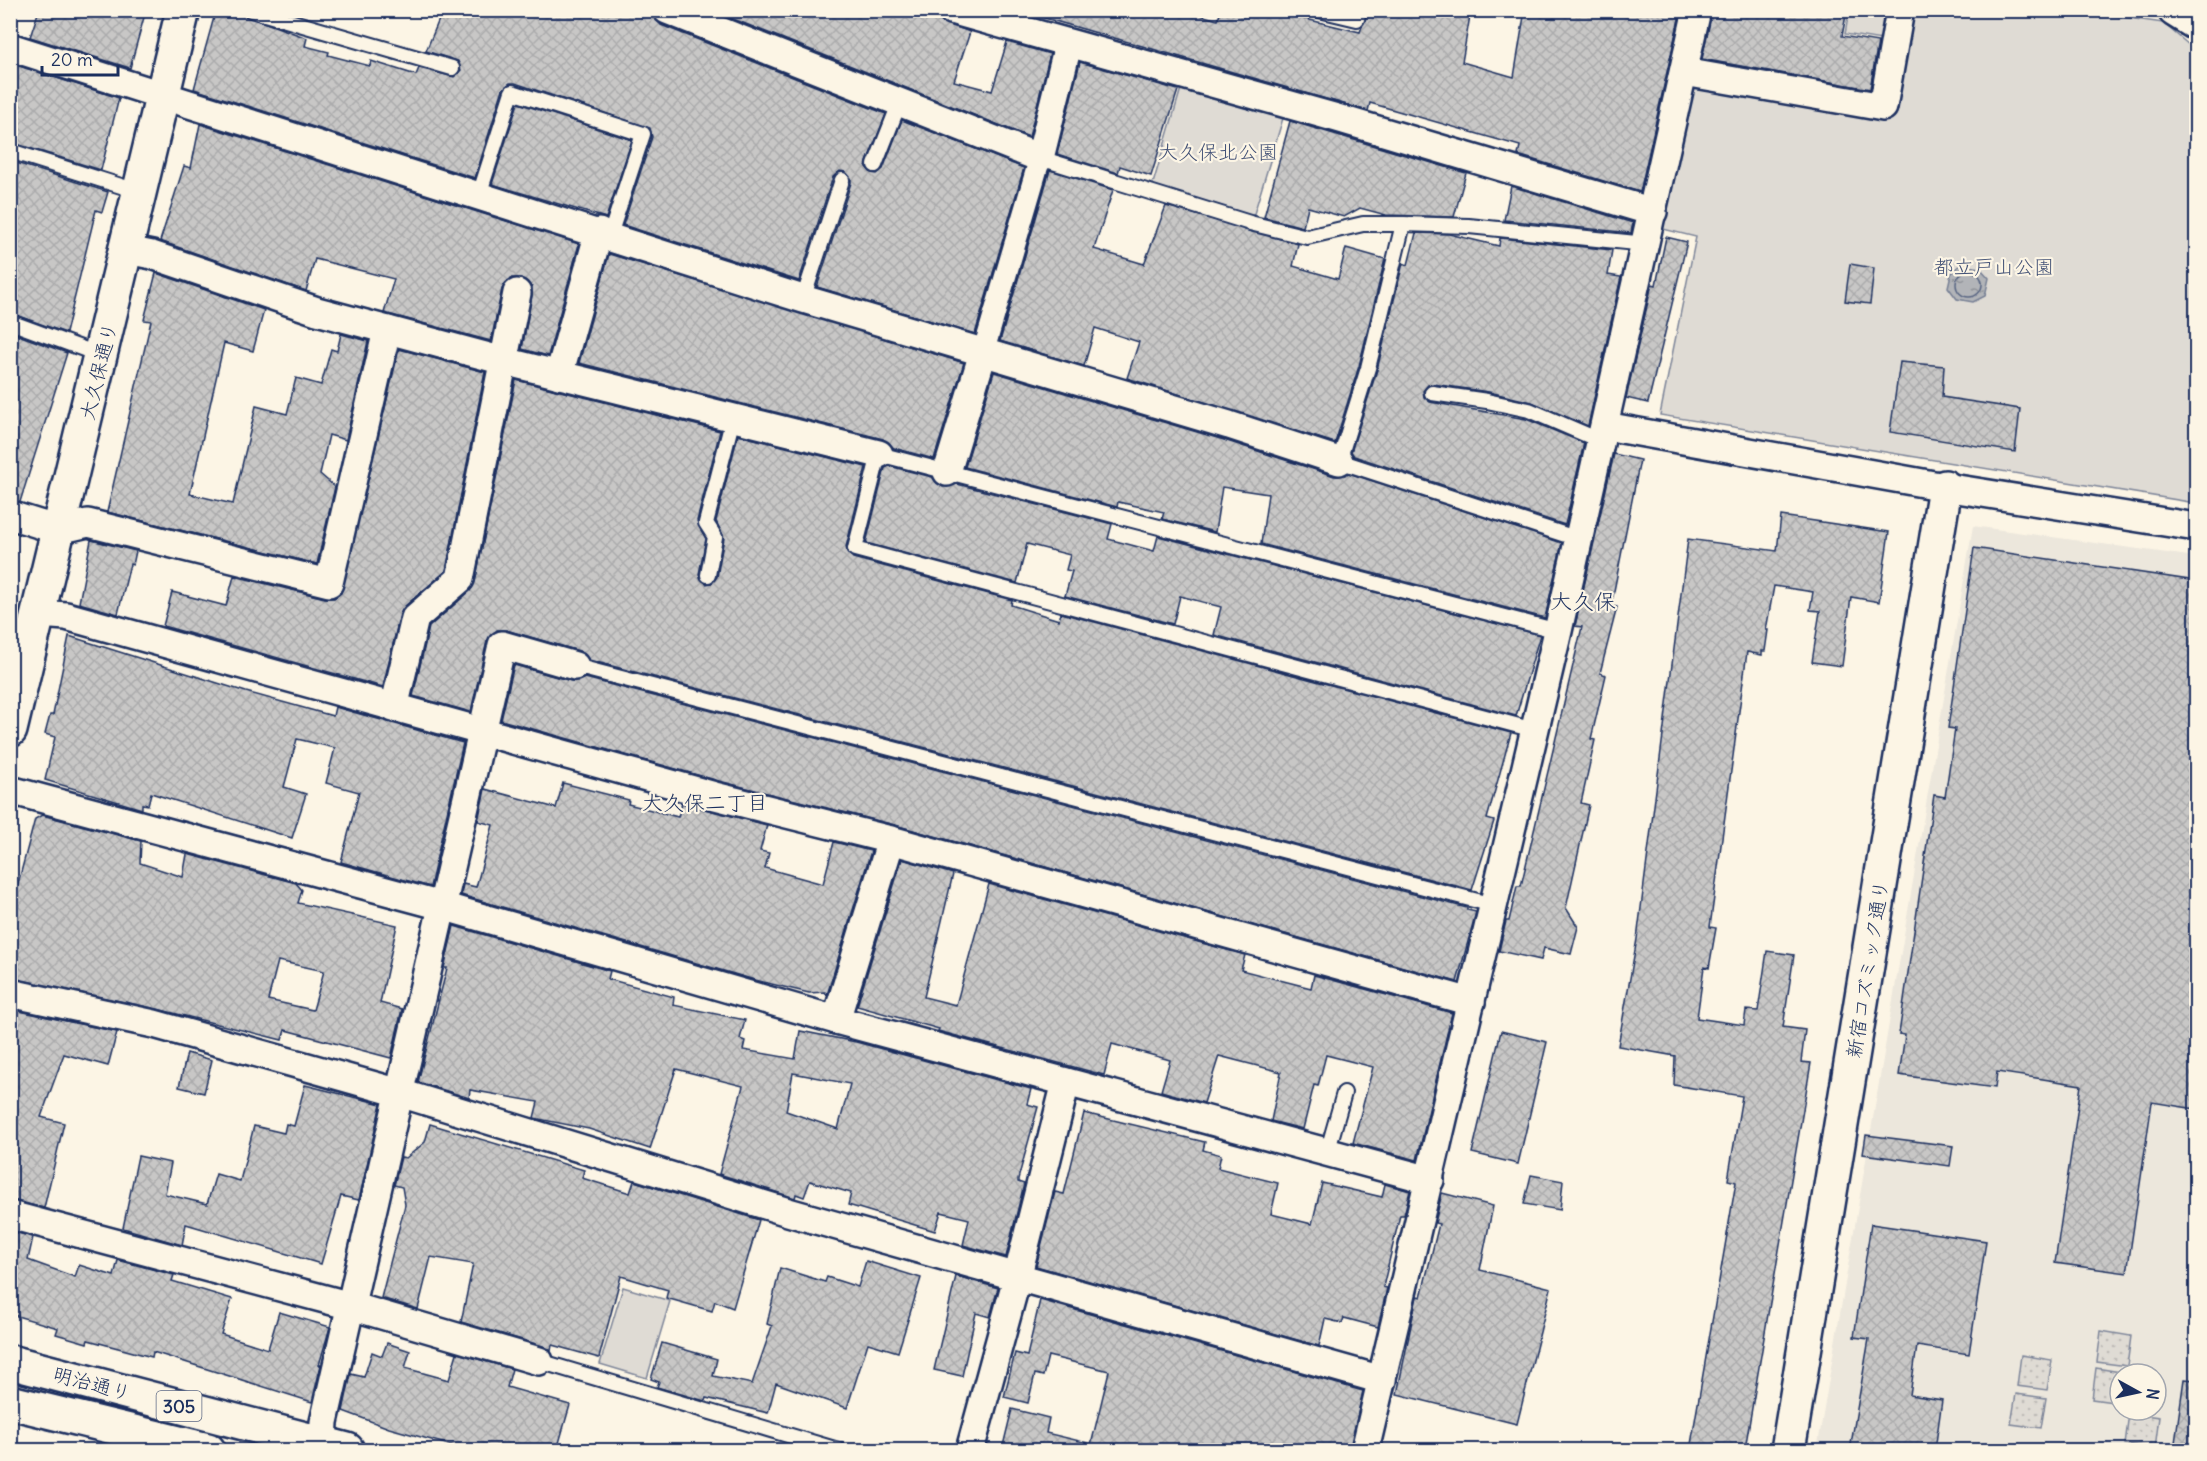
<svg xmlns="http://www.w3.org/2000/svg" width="2207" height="1461" font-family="Delius,'Klee One',sans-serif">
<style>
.built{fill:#ece7dc;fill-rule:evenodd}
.grass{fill:url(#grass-dots);stroke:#7d8599;stroke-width:1.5}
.park{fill:#dfdbd4;stroke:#7d8599;stroke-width:1.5}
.water{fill:url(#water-ripples);stroke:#767f94;stroke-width:1.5}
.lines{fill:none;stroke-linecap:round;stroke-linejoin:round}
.shore{stroke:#576482;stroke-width:1.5}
.building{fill:url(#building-cross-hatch);stroke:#1b2f5e;stroke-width:1.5;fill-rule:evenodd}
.service-casing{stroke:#1b2f5e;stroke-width:18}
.pedestrian-casing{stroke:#1b2f5e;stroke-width:26}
.minor-casing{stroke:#1b2f5e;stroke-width:32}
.tertiary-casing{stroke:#1b2f5e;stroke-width:38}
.secondary-casing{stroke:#1b2f5e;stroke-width:38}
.primary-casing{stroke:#1b2f5e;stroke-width:38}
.service{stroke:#fcf5e5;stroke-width:14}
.pedestrian{stroke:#fcf5e5;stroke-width:21}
.minor{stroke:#fcf5e5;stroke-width:27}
.tertiary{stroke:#fcf5e5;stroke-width:33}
.secondary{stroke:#fcf5e5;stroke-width:33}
.primary{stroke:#fcf5e5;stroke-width:33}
.labels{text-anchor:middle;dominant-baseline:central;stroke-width:4.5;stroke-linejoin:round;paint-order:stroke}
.shield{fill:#fcf5e5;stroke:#5e6a86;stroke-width:1.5}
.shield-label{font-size:18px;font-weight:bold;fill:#1b2f5e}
.park-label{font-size:20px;fill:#425176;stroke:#fcf5e5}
.street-label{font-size:20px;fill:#1b2f5e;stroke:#fcf5e5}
.neighbourhood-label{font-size:21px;fill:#1b2f5e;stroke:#fcf5e5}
.quarter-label{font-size:22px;fill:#1b2f5e;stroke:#fcf5e5}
</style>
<defs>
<pattern id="grass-dots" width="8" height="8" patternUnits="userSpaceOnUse" patternTransform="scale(1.5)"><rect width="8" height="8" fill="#dfdbd4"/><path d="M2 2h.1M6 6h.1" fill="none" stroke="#bfbcb8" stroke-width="1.8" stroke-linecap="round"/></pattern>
<pattern id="water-ripples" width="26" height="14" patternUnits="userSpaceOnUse" patternTransform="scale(1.5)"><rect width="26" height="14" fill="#b2b4b8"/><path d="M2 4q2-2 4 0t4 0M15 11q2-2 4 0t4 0" fill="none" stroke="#909399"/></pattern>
<pattern id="building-cross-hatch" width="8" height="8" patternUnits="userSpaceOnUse" patternTransform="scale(1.5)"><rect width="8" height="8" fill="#c8c7c6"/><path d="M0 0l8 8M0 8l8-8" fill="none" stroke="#ababac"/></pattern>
</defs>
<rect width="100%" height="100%" fill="#fcf5e5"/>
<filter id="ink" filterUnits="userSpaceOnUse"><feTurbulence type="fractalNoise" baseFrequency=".0167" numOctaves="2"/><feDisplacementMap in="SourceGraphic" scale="12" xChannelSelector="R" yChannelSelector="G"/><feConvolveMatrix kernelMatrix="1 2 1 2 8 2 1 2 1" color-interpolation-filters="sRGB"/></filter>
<g filter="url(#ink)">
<!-- built -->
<path class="built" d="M 1973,526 L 2196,557 L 2196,1450 L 1817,1450 ZM 2120,1374 L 2156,1374 L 2156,1410 L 2120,1410 Z"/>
<!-- grass -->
<g class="grass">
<path d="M 2101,1331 L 2131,1336 L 2127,1366 L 2097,1362 Z"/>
<path d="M 2021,1355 L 2052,1360 L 2047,1390 L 2017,1386 Z"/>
<path d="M 2096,1368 L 2127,1373 L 2120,1374 L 2120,1403 L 2092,1399 Z"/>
<path d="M 2016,1394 L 2046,1398 L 2041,1428 L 2011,1424 Z"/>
<path d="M 2129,1413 L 2159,1417 L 2155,1448 L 2125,1444 Z"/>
</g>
<!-- park -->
<g class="park">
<path d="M 1849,11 L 1892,11 L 1887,41 L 1845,34 Z"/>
<path d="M 1905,11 L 2080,11 L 2163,23 L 2196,51 L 2196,503 L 1660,415 L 1696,237 L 1659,228 L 1688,81 L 1880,100 Z"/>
<path d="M 1182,85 L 1284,115 L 1253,217 L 1152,187 Z"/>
<path d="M 623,1287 L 670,1301 L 647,1378 L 600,1364 Z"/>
</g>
<!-- water -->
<path class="water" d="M 1960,265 L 1980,268 L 1989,278 L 1985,296 L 1973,302 L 1957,299 L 1948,287 L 1951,274 Z"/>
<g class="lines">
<!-- shore -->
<circle class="shore" cx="1969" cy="284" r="13"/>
</g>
<!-- building -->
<g class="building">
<path d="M 39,10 L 146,10 L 130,68 L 30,37 Z"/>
<path d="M 216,10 L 244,15 L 307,38 L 305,46 L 329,52 L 328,55 L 370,66 L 371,61 L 416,75 L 419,68 L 454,77 L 461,70 L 458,61 L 426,51 L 443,10 L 643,10 L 652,15 L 661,25 L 886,114 L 867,162 L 866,167 L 871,173 L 877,174 L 883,169 L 902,120 L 1024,168 L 975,334 L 817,287 L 851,183 L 851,178 L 845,172 L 840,171 L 833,177 L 799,281 L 623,225 L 652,137 L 650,128 L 515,83 L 510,83 L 503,89 L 475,178 L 194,89 Z"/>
<path d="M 711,10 L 936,10 L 940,21 L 970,32 L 954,81 L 992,91 L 1007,42 L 1050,54 L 1029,137 Z"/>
<path d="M 1017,10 L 1183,10 L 1218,20 L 1221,10 L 1294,10 L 1293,16 L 1360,32 L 1368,10 L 1471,10 L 1462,62 L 1514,77 L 1525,10 L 1681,10 L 1640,192 L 1518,155 L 1520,146 L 1370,103 L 1368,111 Z"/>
<path d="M 1712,10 L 1847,10 L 1842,36 L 1878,42 L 1870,89 L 1702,59 Z"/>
<path d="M 1080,62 L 1178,90 L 1151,176 L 1120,166 L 1118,173 L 1057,154 Z"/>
<path d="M 16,65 L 119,98 L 101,170 L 10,142 L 10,83 Z"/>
<path d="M 518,103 L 632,140 L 606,218 L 492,184 Z"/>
<path d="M 1290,121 L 1466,173 L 1454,217 L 1386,215 L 1360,208 L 1344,217 L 1308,207 L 1303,227 L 1264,217 Z"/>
<path d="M 200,124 L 579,244 L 548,356 L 522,349 L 532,295 L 532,287 L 521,278 L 511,278 L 502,289 L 491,341 L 384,313 L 394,279 L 315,259 L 306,291 L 160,241 L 184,166 L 191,168 Z"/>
<path d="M 10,161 L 108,192 L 102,212 L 96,210 L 66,333 L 10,313 Z"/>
<path d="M 1050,170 L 1113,190 L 1094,249 L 1144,264 L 1166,206 L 1298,244 L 1293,266 L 1338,279 L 1346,248 L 1385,259 L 1359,366 L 1335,443 L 1127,378 L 1139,342 L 1095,328 L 1084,366 L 1000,341 Z"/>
<path d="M 1511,186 L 1633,223 L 1631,233 L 1504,220 Z"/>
<path d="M 1416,233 L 1449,234 L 1499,246 L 1500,238 L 1612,250 L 1608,275 L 1621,277 L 1588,426 L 1532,402 L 1489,392 L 1433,384 L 1428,385 L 1423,391 L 1424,397 L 1430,402 L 1526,419 L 1584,443 L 1565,525 L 1354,456 L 1351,452 L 1377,370 L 1403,263 L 1408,265 Z"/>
<path d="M 1666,237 L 1687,242 L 1648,403 L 1626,398 L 1652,284 L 1656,285 Z"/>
<path d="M 609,254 L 964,363 L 934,459 L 894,448 L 883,439 L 579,363 Z"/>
<path d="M 1850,264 L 1874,268 L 1870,304 L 1845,301 Z"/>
<path d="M 156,273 L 264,310 L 253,351 L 224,343 L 190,494 L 233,504 L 256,406 L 287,414 L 296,378 L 321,385 L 331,349 L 337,351 L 341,334 L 368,341 L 346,440 L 329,435 L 320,474 L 335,487 L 317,564 L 107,512 L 151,321 L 144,320 Z"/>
<path d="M 10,332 L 67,353 L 20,502 L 10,500 Z"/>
<path d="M 399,349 L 485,372 L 446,571 L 405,606 L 400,614 L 383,687 L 163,626 L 172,592 L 226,606 L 234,576 L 325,598 L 334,598 L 341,593 Z"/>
<path d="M 1900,362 L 1944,366 L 1942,397 L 2020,409 L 2015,452 L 1890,432 Z"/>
<path d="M 994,372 L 1224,440 L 1334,476 L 1348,473 L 1562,543 L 1545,618 L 1261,544 L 1268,494 L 1222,487 L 1215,532 L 1162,519 L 1164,512 L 1118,502 L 1117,507 L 965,467 Z"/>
<path d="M 516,380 L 720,431 L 697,521 L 706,539 L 699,574 L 706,584 L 712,583 L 717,577 L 724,538 L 716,521 L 738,435 L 866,467 L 846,547 L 847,552 L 853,558 L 1012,600 L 1011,605 L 1059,620 L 1061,613 L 1511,733 L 1487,819 L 1494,821 L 1472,890 L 589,660 L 579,651 L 506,630 L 497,630 L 487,641 L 471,712 L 413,696 L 429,627 L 470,591 L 475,582 Z"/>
<path d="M 1614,454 L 1640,460 L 1611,606 L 1617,607 L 1600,673 L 1606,675 L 1591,739 L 1595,740 L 1581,803 L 1589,805 L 1566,908 L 1578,927 L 1571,954 L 1544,948 L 1541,960 L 1499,951 L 1506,921 L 1509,921 L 1517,886 L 1521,886 L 1582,627 L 1575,626 Z"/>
<path d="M 889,466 L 932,477 L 943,487 L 957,484 L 1112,524 L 1108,539 L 1154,551 L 1158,536 L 1540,635 L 1516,716 L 1214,635 L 1221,607 L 1180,596 L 1173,624 L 1065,596 L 1072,571 L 1066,570 L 1070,555 L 1027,544 L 1017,583 L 866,543 L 885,468 Z"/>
<path d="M 1781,516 L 1889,532 L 1879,602 L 1851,597 L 1842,666 L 1812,662 L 1820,611 L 1810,610 L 1813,592 L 1774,586 L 1766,630 L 1768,630 L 1765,651 L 1762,651 L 1762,655 L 1747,652 L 1710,927 L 1716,928 L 1709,968 L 1704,967 L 1697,1018 L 1744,1025 L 1746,1010 L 1758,1011 L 1767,951 L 1794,955 L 1783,1027 L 1805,1030 L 1801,1062 L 1811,1063 L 1745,1449 L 1719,1445 L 1719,1450 L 1690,1450 L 1736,1182 L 1728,1180 L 1742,1096 L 1674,1085 L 1675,1056 L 1618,1046 L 1637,939 L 1688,539 L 1777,551 Z"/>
<path d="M 91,540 L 136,551 L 133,565 L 130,564 L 118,614 L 79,603 Z"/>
<path d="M 1974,548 L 2196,581 L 2196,1109 L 2152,1102 L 2127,1273 L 2055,1263 L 2081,1085 L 1997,1072 L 1995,1088 L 1899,1075 L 1905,1035 L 1899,1034 L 1934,795 L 1945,797 L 1955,729 L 1948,728 Z"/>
<path d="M 69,636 L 246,692 L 333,716 L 335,707 L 463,743 L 430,887 L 341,862 L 359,792 L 326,783 L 335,748 L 297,739 L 284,787 L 306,794 L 292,838 L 151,793 L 148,805 L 142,804 L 142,809 L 45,780 L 55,737 L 45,734 L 50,715 L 53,715 Z"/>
<path d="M 514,665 L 571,681 L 585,678 L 1467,908 L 1467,910 L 1476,912 L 1457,982 L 895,825 L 719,781 L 501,720 Z"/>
<path d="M 563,783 L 629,800 L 628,804 L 678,817 L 682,803 L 767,825 L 760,851 L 769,853 L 765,868 L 823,884 L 834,842 L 871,851 L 827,995 L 825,992 L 809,993 L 755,980 L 461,895 L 463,884 L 476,887 L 493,825 L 478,821 L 485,789 L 556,808 Z"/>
<path d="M 42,815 L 141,841 L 140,863 L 183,877 L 187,854 L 296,883 L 302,890 L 298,903 L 397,925 L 380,1003 L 402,1009 L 391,1058 L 285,1030 L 282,1040 L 157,1009 L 10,978 L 10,914 L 35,819 ZM 278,961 L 324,971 L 313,1010 L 268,1000 Z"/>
<path d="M 902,859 L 953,874 L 924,997 L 956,1005 L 989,884 L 1245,955 L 1241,970 L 1311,988 L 1314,975 L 1452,1013 L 1417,1160 L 1353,1143 L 1373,1067 L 1326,1055 L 1318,1086 L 1314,1085 L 1303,1129 L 1271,1121 L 1281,1072 L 1219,1056 L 1204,1103 L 1161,1091 L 1170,1060 L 1112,1044 L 1104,1075 L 938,1031 L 939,1029 L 857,1006 Z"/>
<path d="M 454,926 L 610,971 L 608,979 L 674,997 L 673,1005 L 745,1020 L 740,1039 L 745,1041 L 743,1050 L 795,1059 L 800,1031 L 856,1042 L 1031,1089 L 1027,1104 L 1038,1107 L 1018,1179 L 1018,1182 L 1024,1184 L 1006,1257 L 963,1245 L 969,1219 L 941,1212 L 935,1231 L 848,1205 L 851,1193 L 810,1181 L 804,1197 L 796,1194 L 795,1198 L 719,1174 L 743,1086 L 676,1069 L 650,1149 L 589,1129 L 534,1118 L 538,1102 L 470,1090 L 469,1098 L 418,1082 L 447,968 L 444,968 ZM 793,1073 L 850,1084 L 838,1129 L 786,1111 Z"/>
<path d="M 10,1009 L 117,1032 L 108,1066 L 64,1054 L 41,1117 L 64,1123 L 44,1208 L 10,1200 Z"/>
<path d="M 1501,1031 L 1547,1042 L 1518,1164 L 1472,1153 Z"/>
<path d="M 187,1053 L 212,1060 L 204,1093 L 179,1087 Z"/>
<path d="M 305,1085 L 381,1104 L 359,1200 L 341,1196 L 321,1264 L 186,1224 L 182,1245 L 123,1228 L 138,1156 L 171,1163 L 165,1194 L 207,1204 L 216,1174 L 240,1181 L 254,1126 L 284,1133 L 286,1124 L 294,1126 Z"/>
<path d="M 1084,1113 L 1205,1142 L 1203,1150 L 1221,1155 L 1218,1168 L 1278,1183 L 1271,1214 L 1312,1224 L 1322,1183 L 1382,1197 L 1385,1184 L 1410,1191 L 1404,1215 L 1400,1215 L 1383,1287 L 1387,1288 L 1378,1327 L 1344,1318 L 1342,1323 L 1325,1319 L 1319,1346 L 1036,1266 L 1055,1192 L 1064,1194 Z"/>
<path d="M 430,1124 L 584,1170 L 582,1178 L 630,1193 L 634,1181 L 759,1220 L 733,1308 L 715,1301 L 712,1311 L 666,1298 L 668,1290 L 621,1276 L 599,1358 L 552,1345 L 551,1351 L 543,1346 L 461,1322 L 473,1264 L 431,1257 L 418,1309 L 381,1298 L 405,1205 L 402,1187 L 394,1185 L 401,1157 L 406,1158 L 425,1142 Z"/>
<path d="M 1866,1135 L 1953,1146 L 1950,1166 L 1863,1154 Z"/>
<path d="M 1531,1175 L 1563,1181 L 1560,1210 L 1524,1204 Z"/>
<path d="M 1442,1193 L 1493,1206 L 1480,1270 L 1551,1288 L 1517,1424 L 1397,1394 L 1417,1296 L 1421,1297 L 1439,1224 L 1435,1223 Z"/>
<path d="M 1871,1224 L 1986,1241 L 1969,1354 L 1917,1346 L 1910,1395 L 1942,1400 L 1935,1450 L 1850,1450 L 1869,1339 L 1854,1337 Z"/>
<path d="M 10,1231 L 33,1237 L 28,1260 L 75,1277 L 79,1265 L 114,1276 L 118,1260 L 174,1275 L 172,1281 L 232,1299 L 221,1334 L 268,1349 L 279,1312 L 330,1327 L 319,1365 L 321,1365 L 312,1402 L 153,1352 L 152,1357 L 88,1340 L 87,1343 L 56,1334 L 58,1328 L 10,1314 Z"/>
<path d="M 866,1261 L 921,1278 L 898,1352 L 868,1343 L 847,1408 L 776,1383 L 768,1413 L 706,1398 L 705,1401 L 657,1387 L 659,1382 L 651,1379 L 662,1343 L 717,1359 L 713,1376 L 752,1384 L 772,1326 L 767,1324 L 780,1268 L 825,1282 L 827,1277 L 858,1287 Z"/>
<path d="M 956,1276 L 998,1288 L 990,1317 L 976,1313 L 962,1376 L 934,1370 Z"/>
<path d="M 1040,1300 L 1363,1391 L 1350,1450 L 1111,1450 L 1091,1445 L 1109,1371 L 1048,1356 L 1043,1376 L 1035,1374 L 1028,1403 L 1004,1397 L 1015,1353 L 1027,1356 Z"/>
<path d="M 387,1343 L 410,1351 L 405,1368 L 449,1380 L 457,1353 L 512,1369 L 507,1387 L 570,1405 L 557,1450 L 467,1450 L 389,1428 L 343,1411 L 351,1374 L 364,1377 L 372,1352 L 382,1356 Z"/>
<path d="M 2184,1379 L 2196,1380 L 2196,1450 L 2174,1450 Z"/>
<path d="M 1012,1409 L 1049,1418 L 1046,1433 L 1088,1443 L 1087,1450 L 1002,1450 Z"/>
</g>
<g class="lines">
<!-- service casing -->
<g class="service-casing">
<g id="service">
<path d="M 251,10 L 452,68"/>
<path d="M 1319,10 L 1357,19 L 1359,10"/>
<path d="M 10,151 L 140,192"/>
<path d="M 1040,158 L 1250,223 L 1307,237 L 1363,224 L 1403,224 L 1469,226 L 1646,244"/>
<path d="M 875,165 L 899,104"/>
<path d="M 479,195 L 512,92 L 643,134 L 610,235"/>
<path d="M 1403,224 L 1368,368 L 1339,461 L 1578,539"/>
<path d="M 803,299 L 842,180"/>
<path d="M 10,322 L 100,355"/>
<path d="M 1432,393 L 1487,401 L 1529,410 L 1601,441"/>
<path d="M 708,575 L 715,537 L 706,523 L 733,418"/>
<path d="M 575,666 L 1493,905"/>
<path d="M 1534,730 L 855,549 L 879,454 L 1558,631"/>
<path d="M 1327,1153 L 1344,1093"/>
<path d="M 539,1361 L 838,1450"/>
</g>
</g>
<!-- pedestrian casing -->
<g class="pedestrian-casing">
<path id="pedestrian" d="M 983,353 L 1040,158"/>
</g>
<!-- minor casing -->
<g class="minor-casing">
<g id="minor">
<path d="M 667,10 L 1040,158 L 1068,45"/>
<path d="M 951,10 L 1337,118 L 1653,212"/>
<path d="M 10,47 L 803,299 L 1229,425 L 1339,461"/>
<path d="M 1684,72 L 1883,107 L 1900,10"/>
<path d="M 127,250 L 152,255 L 317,311 L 504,361 L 879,454"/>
<path d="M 559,375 L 599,232"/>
<path d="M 1605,426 L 1945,487 L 2196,527"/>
<path d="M 947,472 L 983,353"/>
<path d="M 10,515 L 58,530 L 88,523 L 329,583 L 387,330"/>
<path d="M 39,614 L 66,616 L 715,796 L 891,840 L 1471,1002"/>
<path d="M 394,708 L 415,618 L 460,579 L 517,293"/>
<path d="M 10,790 L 442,906 L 836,1020 L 1430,1180"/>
<path d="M 10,993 L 154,1024 L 400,1093 L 788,1212 L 1382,1380"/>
<path d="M 836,1020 L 891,840"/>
<path d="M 10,1215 L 351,1306 L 539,1361"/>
<path d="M 323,1444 L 324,1422 L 502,645 L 575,666"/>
<path d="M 970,1450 L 1017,1278 L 1066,1082"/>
<path d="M 1365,1450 L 1558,631 L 1697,10"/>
</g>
</g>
<!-- tertiary casing -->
<g class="tertiary-casing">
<g id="tertiary">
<path d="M 2175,10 L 2196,23"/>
<path d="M 1788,1450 L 1945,487"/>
</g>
</g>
<!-- secondary casing -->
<g class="secondary-casing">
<path id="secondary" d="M 10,730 L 183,10"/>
</g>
<!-- primary casing -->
<g class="primary-casing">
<g id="primary">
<path d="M 10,1362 L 347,1450"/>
<path d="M 10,1402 L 208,1450"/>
</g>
</g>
<!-- service -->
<use href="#service" class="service"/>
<!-- pedestrian -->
<use href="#pedestrian" class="pedestrian"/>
<!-- minor -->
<use href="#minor" class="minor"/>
<!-- tertiary -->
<use href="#tertiary" class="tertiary"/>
<!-- secondary -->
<use href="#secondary" class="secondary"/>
<!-- primary -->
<use href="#primary" class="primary"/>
</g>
</g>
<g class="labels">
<!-- shield labels -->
<rect class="shield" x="156.5" y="1391" width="45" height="30" rx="4.5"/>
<g class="shield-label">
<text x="179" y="1406">305</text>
</g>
<!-- park labels -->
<g class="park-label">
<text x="1218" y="151">大久保北公園</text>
<text x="1994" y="266">都立戸山公園</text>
</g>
<!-- street labels -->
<g class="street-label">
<text transform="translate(98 371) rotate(-76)">大久保通り</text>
<text transform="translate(1867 969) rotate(-81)">新宿コズミック通り</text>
<text transform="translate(92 1383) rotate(15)">明治通り</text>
</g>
<!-- neighbourhood labels -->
<g class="neighbourhood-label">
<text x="705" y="802">大久保二丁目</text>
</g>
<!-- quarter labels -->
<g class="quarter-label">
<text x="1583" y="601">大久保</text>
</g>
</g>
<!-- margin -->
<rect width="2207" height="1461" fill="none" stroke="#fcf5e5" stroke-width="36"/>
<rect x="18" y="18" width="2171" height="1425" fill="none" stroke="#1b2f5e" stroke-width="2" filter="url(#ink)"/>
<!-- north arrow -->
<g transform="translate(2138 1392) rotate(98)"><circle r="28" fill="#fcf5e5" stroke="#a2a6af" stroke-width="1.5"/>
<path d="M0-4.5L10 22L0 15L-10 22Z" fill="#1b2f5e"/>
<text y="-9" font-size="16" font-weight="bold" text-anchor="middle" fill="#1b2f5e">N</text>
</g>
<!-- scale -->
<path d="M42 66v9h76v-9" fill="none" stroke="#1b2f5e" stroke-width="3"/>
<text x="51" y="66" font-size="18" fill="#1b2f5e" stroke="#fcf5e5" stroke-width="4.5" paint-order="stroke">20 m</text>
</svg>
